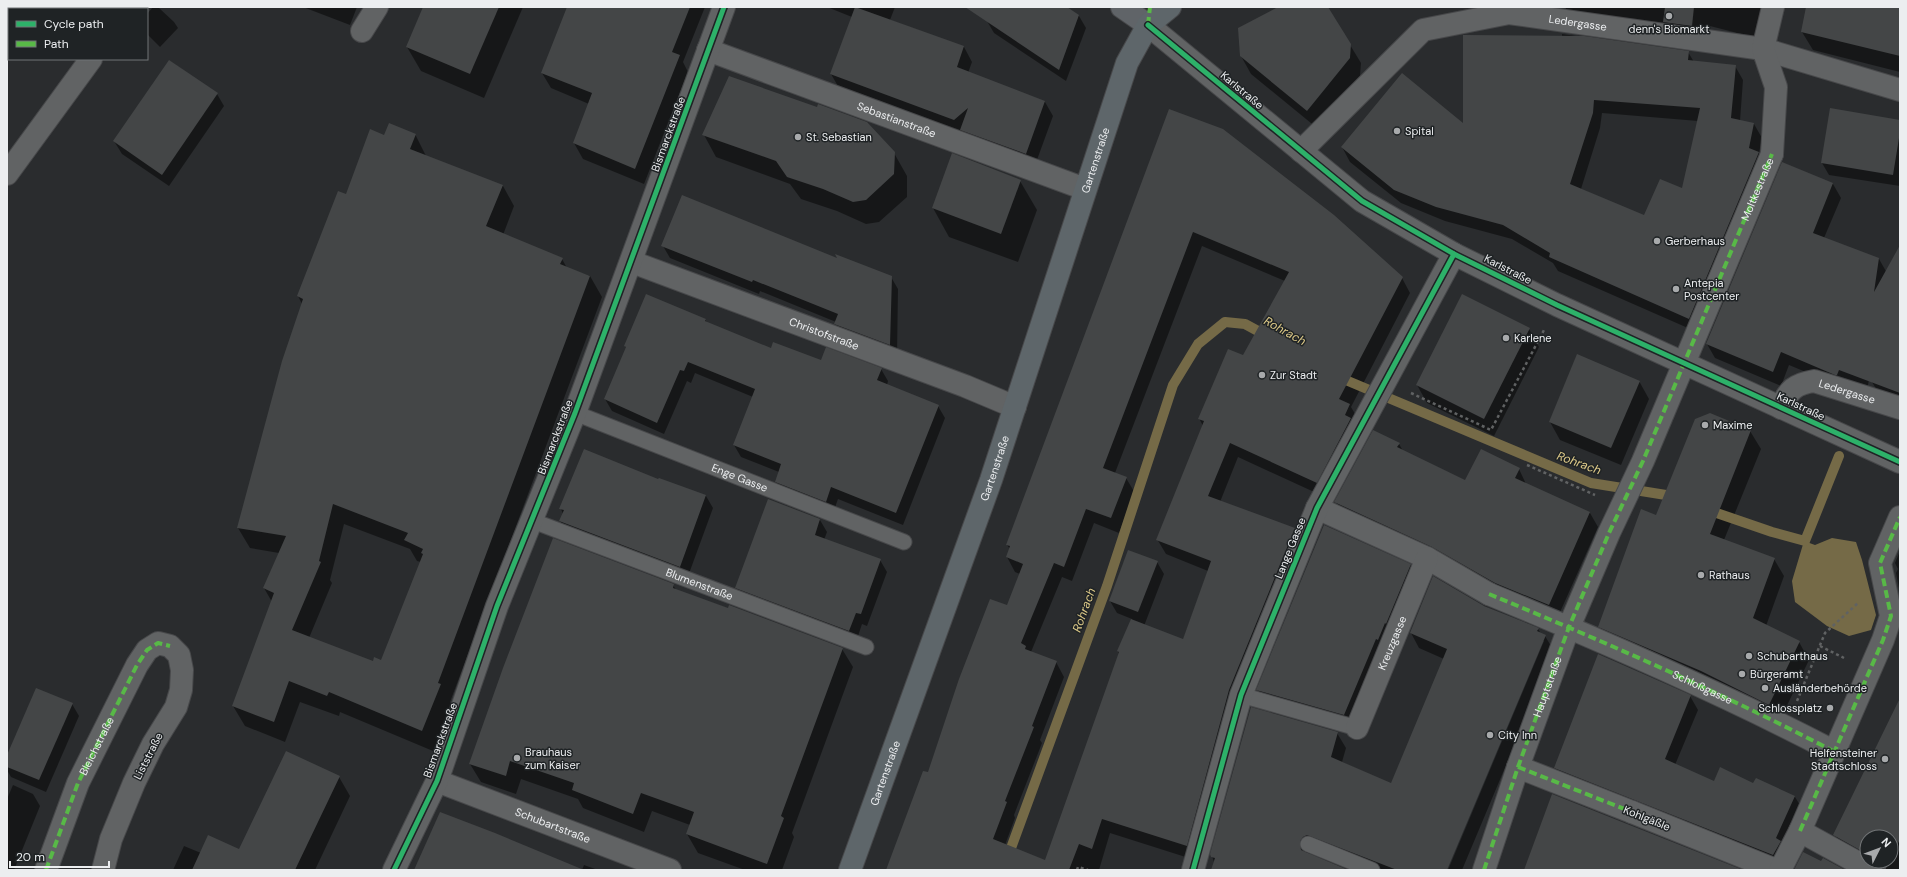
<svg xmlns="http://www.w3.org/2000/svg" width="1907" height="877" font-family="'DM Sans',sans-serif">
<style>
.water{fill:#756a47}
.shadow{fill:#0007;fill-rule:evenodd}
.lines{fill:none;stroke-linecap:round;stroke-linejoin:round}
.stream{stroke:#756a47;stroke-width:10}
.building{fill:#444647;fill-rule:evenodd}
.service-casing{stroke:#47484a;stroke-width:17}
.pedestrian-casing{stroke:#47484a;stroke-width:24}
.minor-casing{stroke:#47484a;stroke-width:24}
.secondary-casing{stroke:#47484a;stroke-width:24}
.primary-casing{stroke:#47484a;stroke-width:24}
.path{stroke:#606263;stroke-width:2.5;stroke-dasharray:3 3;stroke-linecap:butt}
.service{stroke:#616364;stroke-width:15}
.pedestrian{stroke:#616364;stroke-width:22}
.minor{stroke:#616364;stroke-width:22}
.secondary{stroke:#606468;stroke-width:22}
.primary{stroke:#5e666a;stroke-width:22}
.quiet{stroke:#58b947;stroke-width:4;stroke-dasharray:8 4;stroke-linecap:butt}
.cycleway-casing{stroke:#1f2325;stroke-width:8}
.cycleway{stroke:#2db169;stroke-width:5}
.poi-dot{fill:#a8aaac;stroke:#1f2325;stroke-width:1.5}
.labels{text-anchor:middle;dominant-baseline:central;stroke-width:3;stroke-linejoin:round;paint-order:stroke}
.street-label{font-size:11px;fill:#eceef0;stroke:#1f2325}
.poi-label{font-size:11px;fill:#eceef0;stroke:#1f2325;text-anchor:start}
.water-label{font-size:12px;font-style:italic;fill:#e0cc8a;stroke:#1f2325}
</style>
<rect width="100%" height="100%" fill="#2a2c2e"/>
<!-- water -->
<path class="water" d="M 1832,538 L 1856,542 L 1862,560 L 1876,615 L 1871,630 L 1849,636 L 1827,626 L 1795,602 L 1792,581 L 1804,541 L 1815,545 Z"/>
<!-- shadow -->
<g class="shadow">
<path d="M 153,7 L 158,7 L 174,22 L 178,28 L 160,47 L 147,34 L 147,14 Z"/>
<path d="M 303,7 L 357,7 L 350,25 Z"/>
<path d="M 424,7 L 523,7 L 484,98 L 421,71 L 407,47 Z"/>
<path d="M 568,7 L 705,7 L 683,62 L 688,72 L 644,184 L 583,159 L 574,143 L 589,104 L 551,88 L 542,73 Z"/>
<path d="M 827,7 L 895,7 L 890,20 L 964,47 L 972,62 L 968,73 L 1045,102 L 1053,116 L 1034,168 L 839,88 L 831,74 L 852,17 Z"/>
<path d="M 995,7 L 1065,7 L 1079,16 L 1086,28 L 1066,81 L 994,33 L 987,21 Z"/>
<path d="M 1280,7 L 1327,7 L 1361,63 L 1360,76 L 1317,128 L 1251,74 L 1241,56 Z"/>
<path d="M 1565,7 L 1769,7 L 1761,39 L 1706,25 L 1703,46 L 1577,29 Z"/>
<path d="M 1807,7 L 1900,7 L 1900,72 L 1813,50 L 1802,32 Z"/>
<path d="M 1562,34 L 1688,52 L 1694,62 L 1735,66 L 1743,80 L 1740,121 L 1754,124 L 1762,138 L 1759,153 L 1767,167 L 1697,332 L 1558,271 L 1553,263 L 1512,239 L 1445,221 L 1401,203 L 1350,162 L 1342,147 L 1464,125 L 1562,39 ZM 1602,113 L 1698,121 L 1683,190 L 1645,217 L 1581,189 L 1600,128 Z"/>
<path d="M 170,61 L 217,94 L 224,106 L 169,186 L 122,154 L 114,141 Z"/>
<path d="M 1170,110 L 1402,278 L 1410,293 L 1351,407 L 1358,419 L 1325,497 L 1238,457 L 1220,502 L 1295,529 L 1303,544 L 1195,860 L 1110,833 L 1099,870 L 887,870 L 928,774 L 1008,606 L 1020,574 L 1015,572 L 1007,557 L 1010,549 L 1007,545 ZM 1202,246 L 1285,281 L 1243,357 L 1199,418 L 1203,426 L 1157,539 L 1166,554 L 1208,571 L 1183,640 L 1144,626 L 1164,574 L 1157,562 L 1110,601 L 1117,613 L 1132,619 L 1118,651 L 1119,654 L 1046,861 L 1005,845 L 1015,818 L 1014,815 L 1042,743 L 1040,740 L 1064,677 L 1056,662 L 1031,652 L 1062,577 L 1072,581 L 1094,523 L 1119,533 L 1135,493 L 1126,478 L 1115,473 Z"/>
<path d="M 1900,121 L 1900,186 L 1829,175 L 1822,163 Z"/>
<path d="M 415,134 L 426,156 L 503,186 L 514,206 L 503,235 L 562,259 L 567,268 L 590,276 L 602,297 L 450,702 L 452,706 L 433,751 L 340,712 L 339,716 L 300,702 L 285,742 L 245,726 L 233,706 L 272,602 L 264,588 L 279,553 L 250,548 L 238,528 L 302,304 L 298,296 L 346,195 L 385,136 ZM 344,524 L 410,549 L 417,561 L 421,562 L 382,661 L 373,663 L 309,638 L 332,583 L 330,580 Z"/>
<path d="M 704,135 L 894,153 L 907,176 L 907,197 L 879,222 L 866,224 L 837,211 L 801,199 L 790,184 L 716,157 Z"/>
<path d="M 1783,163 L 1833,184 L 1841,198 L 1824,238 L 1879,259 L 1887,273 L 1867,391 L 1844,388 L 1789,365 L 1781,386 L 1715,358 L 1707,344 Z"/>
<path d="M 1020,181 L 1037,210 L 1018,262 L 949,237 L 933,208 Z"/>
<path d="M 663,246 L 839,260 L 891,277 L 898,289 L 897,356 L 843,336 L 835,324 L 836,322 L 760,291 L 759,294 L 670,258 Z"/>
<path d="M 1900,308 L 1900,402 L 1879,394 L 1872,382 Z"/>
<path d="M 705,319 L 707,323 L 771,349 L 821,361 L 881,369 L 888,381 L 887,385 L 938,406 L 945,418 L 903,525 L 838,499 L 833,513 L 783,494 L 776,482 L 779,472 L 741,457 L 734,445 L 753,397 L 695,373 L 691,383 L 687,381 L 664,434 L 612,411 L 605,399 L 627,349 L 625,346 Z"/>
<path d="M 1529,329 L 1539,347 L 1494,436 L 1427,403 L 1417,385 Z"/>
<path d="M 1639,381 L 1649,399 L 1621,465 L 1560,440 L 1550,422 Z"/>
<path d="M 1750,431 L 1761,449 L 1724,540 L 1774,559 L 1784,576 L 1766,626 L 1799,642 L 1809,660 L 1779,722 L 1609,644 L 1599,626 L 1657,516 Z"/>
<path d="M 1399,444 L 1403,451 L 1466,481 L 1519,469 L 1526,484 L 1590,513 L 1598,527 L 1557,619 L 1344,516 L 1336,502 Z"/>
<path d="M 659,479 L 706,496 L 713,508 L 687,579 L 568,533 L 560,521 L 563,514 L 561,509 L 659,481 Z"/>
<path d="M 820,520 L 827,532 L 824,540 L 880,560 L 887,572 L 867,626 L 862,624 L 856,642 L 743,600 L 736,588 Z"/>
<path d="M 1900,551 L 1900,593 L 1896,573 L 1898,569 L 1895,563 Z"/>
<path d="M 1410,565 L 1417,577 L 1351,726 L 1264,702 L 1258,690 Z"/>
<path d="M 673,585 L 676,590 L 842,649 L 853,667 L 792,833 L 794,837 L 782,870 L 745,870 L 698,853 L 687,834 L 690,825 L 652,811 L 644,832 L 583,808 L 578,799 L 521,779 L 516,794 L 481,782 L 470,764 Z"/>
<path d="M 1484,606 L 1538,629 L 1541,634 L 1545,636 L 1554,651 L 1462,870 L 1448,870 L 1544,641 L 1542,641 L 1446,870 L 1369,870 L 1311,851 L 1309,855 L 1345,870 L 1212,870 L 1214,862 L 1212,856 L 1337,733 L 1346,748 L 1342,762 L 1391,784 L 1444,659 L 1419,648 L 1411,633 Z"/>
<path d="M 1690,696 L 1698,710 L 1675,765 L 1714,782 L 1754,784 L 1795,797 L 1803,810 L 1781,869 L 1563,781 L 1555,768 Z"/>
<path d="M 1900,700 L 1900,870 L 1879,870 L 1844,851 L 1835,835 ZM 1867,837 L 1891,837 L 1891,861 L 1867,861 Z"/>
<path d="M 72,704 L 79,716 L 46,792 L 11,777 L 7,770 L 7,758 Z"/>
<path d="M 339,777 L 350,796 L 315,870 L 173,870 L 184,846 L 201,853 L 240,850 Z"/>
<path d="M 13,785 L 33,794 L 40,806 L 14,870 L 7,870 L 7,799 Z"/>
<path d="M 584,865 L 598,870 L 415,870 L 582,870 Z"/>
</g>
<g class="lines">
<!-- stream -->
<g class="stream">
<path d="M 1337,375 L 1348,381 L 1591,483 L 1666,495 L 1677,499"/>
<path d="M 1705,509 L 1772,532 L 1805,541 L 1839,456"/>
<path d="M 1003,870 L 1107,586 L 1173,385 L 1198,344 L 1225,322 L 1245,324 L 1269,337"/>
</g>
</g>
<!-- building -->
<g class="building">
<path d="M 423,7 L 499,7 L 470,74 L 406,47 Z"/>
<path d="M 567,7 L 690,7 L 672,52 L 680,55 L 635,169 L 573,143 L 592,93 L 541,73 Z"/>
<path d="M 855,7 L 964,46 L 957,67 L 1045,101 L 1026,154 L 960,130 L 968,108 L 954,120 L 830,74 Z"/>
<path d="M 965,7 L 1067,7 L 1079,15 L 1059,70 Z"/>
<path d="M 1278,7 L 1328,7 L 1351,44 L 1350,58 L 1307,111 L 1240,56 L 1238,28 Z"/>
<path d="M 1665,7 L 1694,7 L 1692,26 L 1663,22 Z"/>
<path d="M 1806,7 L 1900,7 L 1900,56 L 1801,32 Z"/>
<path d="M 1463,35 L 1584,36 L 1689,51 L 1688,60 L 1736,65 L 1731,118 L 1754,123 L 1749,148 L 1759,152 L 1689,319 L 1549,257 L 1550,253 L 1503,225 L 1436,207 L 1394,190 L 1341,147 L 1402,73 L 1463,123 ZM 1594,100 L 1700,108 L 1682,188 L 1660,179 L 1644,215 L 1570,184 L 1593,113 Z"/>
<path d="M 169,60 L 218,93 L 162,175 L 113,141 Z"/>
<path d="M 729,76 L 817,107 L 818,104 L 867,122 L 895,152 L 894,174 L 866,200 L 853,202 L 823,189 L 787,177 L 776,161 L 702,135 Z"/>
<path d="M 1830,108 L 1900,120 L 1900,132 L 1893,175 L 1821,163 Z"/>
<path d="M 1169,109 L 1223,129 L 1334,215 L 1403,277 L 1339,399 L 1350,404 L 1345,415 L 1351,418 L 1317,483 L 1230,443 L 1208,496 L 1295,528 L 1229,690 L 1187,846 L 1102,819 L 1092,849 L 1079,844 L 1069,870 L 886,870 L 923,771 L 928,772 L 959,679 L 990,599 L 1007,605 L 1023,564 L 1006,557 L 1010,546 L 1006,545 ZM 1193,232 L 1289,272 L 1243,355 L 1228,349 L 1198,419 L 1204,421 L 1156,540 L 1211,561 L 1183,639 L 1131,619 L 1117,651 L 1119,652 L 1045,860 L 993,839 L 1007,802 L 1005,801 L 1034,727 L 1032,726 L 1057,661 L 1025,649 L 1026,646 L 1021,643 L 1054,563 L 1064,567 L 1086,509 L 1111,518 L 1127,477 L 1103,468 Z"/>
<path d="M 389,123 L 416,134 L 410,149 L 503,185 L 486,226 L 563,258 L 560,264 L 590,276 L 438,683 L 441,684 L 422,731 L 329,692 L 327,696 L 289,681 L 274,722 L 232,706 L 274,593 L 263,588 L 286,536 L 237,528 L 282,361 L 303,299 L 297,296 L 338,191 L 346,194 L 370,129 L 384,135 ZM 333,504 L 408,533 L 404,540 L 423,549 L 421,553 L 423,554 L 381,660 L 374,657 L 373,661 L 292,630 L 321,562 L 319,561 Z"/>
<path d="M 952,153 L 1021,180 L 1001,234 L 932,208 Z"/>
<path d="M 1782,162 L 1833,183 L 1813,233 L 1879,258 L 1874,292 L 1900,245 L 1900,393 L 1839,370 L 1837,375 L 1835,375 L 1781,352 L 1773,372 L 1706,344 Z"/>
<path d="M 682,195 L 837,258 L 835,254 L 892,276 L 890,345 L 834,324 L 838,314 L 753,280 L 752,282 L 661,246 Z"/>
<path d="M 646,294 L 706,319 L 705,321 L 771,348 L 773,342 L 821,360 L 826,347 L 882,368 L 877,380 L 939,405 L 896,513 L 831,487 L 826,502 L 775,482 L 781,464 L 733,445 L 755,389 L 688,362 L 684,371 L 680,370 L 657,423 L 604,399 L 626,347 L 624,346 Z"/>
<path d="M 1462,294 L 1530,328 L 1484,419 L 1416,385 Z"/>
<path d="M 1577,354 L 1640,381 L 1611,448 L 1549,422 Z"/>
<path d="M 1710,413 L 1751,430 L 1710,534 L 1775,558 L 1753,618 L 1800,641 L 1769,705 L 1701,671 L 1598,627 L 1641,509 L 1656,515 L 1695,419 Z"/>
<path d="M 1373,430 L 1400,443 L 1397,447 L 1465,480 L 1481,449 L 1520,468 L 1515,478 L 1590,512 L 1549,605 L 1495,583 L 1432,547 L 1334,502 Z"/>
<path d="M 584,449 L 658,479 L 659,478 L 706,495 L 680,567 L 559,521 L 564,510 L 559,509 Z"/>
<path d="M 768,499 L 820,519 L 815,535 L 881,559 L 861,614 L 856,613 L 849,631 L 735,588 Z"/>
<path d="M 1324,525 L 1411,564 L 1386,624 L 1385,623 L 1378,640 L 1376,639 L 1344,715 L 1256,690 Z"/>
<path d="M 553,538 L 674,584 L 673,588 L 728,608 L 729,605 L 843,648 L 781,816 L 784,818 L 767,864 L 686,834 L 694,812 L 641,793 L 633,814 L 572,790 L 574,783 L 510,761 L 506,776 L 469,764 L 503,668 Z"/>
<path d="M 1128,550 L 1158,561 L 1138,612 L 1109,601 Z"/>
<path d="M 1433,576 L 1484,606 L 1539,628 L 1537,631 L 1546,635 L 1447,870 L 1397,870 L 1307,835 L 1303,837 L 1300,841 L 1301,850 L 1348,870 L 1211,870 L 1215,858 L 1211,857 L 1210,854 L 1251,707 L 1338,732 L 1331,757 L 1391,783 L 1447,649 L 1410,633 Z"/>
<path d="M 1598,654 L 1691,695 L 1665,759 L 1714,781 L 1720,767 L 1753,783 L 1756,778 L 1795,796 L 1776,838 L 1781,841 L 1773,855 L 1554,768 Z"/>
<path d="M 36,688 L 73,703 L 39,780 L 7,767 L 7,755 Z"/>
<path d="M 1900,698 L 1900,839 L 1891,858 L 1891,837 L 1867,837 L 1867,854 L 1833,835 Z"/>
<path d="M 286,751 L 340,776 L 295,870 L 192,870 L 208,835 L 239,849 Z"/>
<path d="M 1552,794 L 1627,824 L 1743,870 L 1524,870 Z"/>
<path d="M 440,812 L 495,833 L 584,870 L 414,870 Z"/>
<path d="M 1803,852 L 1821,861 L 1823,858 L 1845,870 L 1794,870 Z"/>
<path d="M 1879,861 L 1890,861 L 1885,870 L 1883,870 Z"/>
</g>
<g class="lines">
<!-- service casing -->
<g class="service-casing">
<g id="service">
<path id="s1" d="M 575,413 L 904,542"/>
<path id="s2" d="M 533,521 L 866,647"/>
<path d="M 1241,695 L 1357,728"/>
<path d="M 1308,844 L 1372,870"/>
</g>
</g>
<!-- pedestrian casing -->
<g class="pedestrian-casing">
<g id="pedestrian">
<path d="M 1489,594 C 1605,642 1722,693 1833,751"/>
<path d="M 1518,767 L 1632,812"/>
<path d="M 1800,831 L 1883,640 L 1891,616 L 1880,563 L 1900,517"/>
<path id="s3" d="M 1484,870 L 1518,767 L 1569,627 L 1609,533 L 1643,461 L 1772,154"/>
</g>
</g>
<!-- minor casing -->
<g class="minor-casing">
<g id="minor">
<path d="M 129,9 L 130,7"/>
<path d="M 1148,25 L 1362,201 L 1454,254 L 1557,305 L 1900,462"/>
<path d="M 362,31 L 377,7"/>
<path id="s4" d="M 708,50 L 1085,189"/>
<path id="s5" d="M 1301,151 L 1423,30 L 1509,13 L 1763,49 L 1900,90"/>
<path d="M 1772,154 L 1776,87 L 1763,49 L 1773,7"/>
<path d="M 7,174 L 91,59"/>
<path id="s6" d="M 632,262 L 965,386 L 1015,407"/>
<path id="s7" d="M 1781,408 C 1788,390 1795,384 1814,381 L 1900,408"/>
<path d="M 1317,508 L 1427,558 L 1489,594"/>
<path id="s8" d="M 1357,728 L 1427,558"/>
<path id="s9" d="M 437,781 L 670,870"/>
<path d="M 1632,812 L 1776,870"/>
<path d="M 46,870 L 78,783 L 137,665 L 147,650 L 158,643 L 170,646 L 179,655 L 182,670 L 181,690 L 176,707 L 153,744 L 134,783 L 111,839 L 103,870"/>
<path d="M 394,870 L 437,781 L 497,606 L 575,413 L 724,7"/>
<path d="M 1193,870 L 1241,695 L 1317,508 L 1454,254"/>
<path d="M 1780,870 L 1800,831 L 1871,870"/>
</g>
</g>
<!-- secondary casing -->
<g class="secondary-casing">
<path id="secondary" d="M 1122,7 L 1148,25"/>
</g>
<!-- primary casing -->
<g class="primary-casing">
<g id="primary">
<path id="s10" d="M 850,870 L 991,480 L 1127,63 L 1148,25 L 1170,7"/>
</g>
</g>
<!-- path -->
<g class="path">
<path d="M 1411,393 L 1491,430 L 1544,330"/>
<path d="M 1527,465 L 1595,495"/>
<path d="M 1820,646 L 1844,658"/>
<path d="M 1797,701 L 1825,633 L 1858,603"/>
<path d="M 1077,870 L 1078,867 L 1088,870"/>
</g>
<!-- service -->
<use href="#service" class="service"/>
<!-- pedestrian -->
<use href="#pedestrian" class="pedestrian"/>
<!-- minor -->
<use href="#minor" class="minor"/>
<!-- secondary -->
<use href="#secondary" class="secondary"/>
<!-- primary -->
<use href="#primary" class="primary"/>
<!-- quiet -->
<g class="quiet">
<path d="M 1148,25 L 1150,7"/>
<path id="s11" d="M 1489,594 C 1605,642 1722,693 1833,751"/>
<path d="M 1518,767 L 1632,812"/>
<path d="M 1800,831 L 1883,640 L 1891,616 L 1880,563 L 1900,517"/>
<path id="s12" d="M 46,870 L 78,783 L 137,665 L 147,650 L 158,643 L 170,646"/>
<path d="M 1484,870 L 1518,767 L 1569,627 L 1609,533 L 1643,461 L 1772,154"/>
</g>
<!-- cycleway casing -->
<g class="cycleway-casing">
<g id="cycleway">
<path d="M 1148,25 L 1362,201 L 1454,254 L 1557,305 L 1900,462"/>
<path d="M 394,870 L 437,781 L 497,606 L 575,413 L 724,7"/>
<path d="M 1193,870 L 1241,695 L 1317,508 L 1454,254"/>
</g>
</g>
<!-- cycleway -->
<use href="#cycleway" class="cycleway"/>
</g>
<!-- markers -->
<g class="poi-dot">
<circle cx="1669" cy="16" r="4"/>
<circle cx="1397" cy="131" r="4"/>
<circle cx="798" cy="137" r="4"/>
<circle cx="1657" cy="241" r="4"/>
<circle cx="1676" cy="289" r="4"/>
<circle cx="1506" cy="338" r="4"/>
<circle cx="1262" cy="375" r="4"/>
<circle cx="1705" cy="425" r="4"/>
<circle cx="1701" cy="575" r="4"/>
<circle cx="1749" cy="656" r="4"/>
<circle cx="1742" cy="674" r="4"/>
<circle cx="1765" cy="688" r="4"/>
<circle cx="1830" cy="708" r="4"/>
<circle cx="1490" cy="735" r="4"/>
<circle cx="517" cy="758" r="4"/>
<circle cx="1885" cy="759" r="4"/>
</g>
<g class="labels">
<!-- street labels -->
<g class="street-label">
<text stroke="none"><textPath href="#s5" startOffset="329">Ledergasse</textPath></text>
<text transform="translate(1242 90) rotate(40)">Karlstraße</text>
<text stroke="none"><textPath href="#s4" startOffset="201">Sebastianstraße</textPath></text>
<text transform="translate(668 134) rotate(-70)">Bismarckstraße</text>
<text stroke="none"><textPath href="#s10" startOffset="751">Gartenstraße</textPath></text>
<text stroke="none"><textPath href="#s3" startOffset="734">Moltkestraße</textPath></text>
<text transform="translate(1508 269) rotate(27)">Karlstraße</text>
<text stroke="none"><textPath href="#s6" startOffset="205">Christofstraße</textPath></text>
<text stroke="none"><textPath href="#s7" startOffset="80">Ledergasse</textPath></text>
<text transform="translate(1801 406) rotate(25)">Karlstraße</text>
<text transform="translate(555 437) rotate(-69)">Bismarckstraße</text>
<text stroke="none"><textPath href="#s10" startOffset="427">Gartenstraße</textPath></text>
<text stroke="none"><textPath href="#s1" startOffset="177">Enge Gasse</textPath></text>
<text transform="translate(1290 548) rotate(-68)">Lange Gasse</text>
<text stroke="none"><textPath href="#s2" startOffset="178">Blumenstraße</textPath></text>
<text stroke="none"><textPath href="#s8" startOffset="92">Kreuzgasse</textPath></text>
<text stroke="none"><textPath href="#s3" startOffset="194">Hauptstraße</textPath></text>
<text stroke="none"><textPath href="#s11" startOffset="233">Schloßgasse</textPath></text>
<text transform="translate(440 740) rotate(-70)">Bismarckstraße</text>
<text stroke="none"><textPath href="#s12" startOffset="134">Bleichstraße</textPath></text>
<text transform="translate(148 756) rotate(-63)">Liststraße</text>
<text stroke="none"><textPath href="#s10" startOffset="103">Gartenstraße</textPath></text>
<text transform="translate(1647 818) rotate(22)">Kohlgäßle</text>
<text stroke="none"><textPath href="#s9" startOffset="124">Schubartstraße</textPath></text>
</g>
<!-- poi labels -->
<g class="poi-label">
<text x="1669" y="29" text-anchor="middle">denn's Biomarkt</text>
<text x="1405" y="131">Spital</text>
<text x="806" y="137">St. Sebastian</text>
<text x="1665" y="241">Gerberhaus</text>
<text x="1684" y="283">Antepia<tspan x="1684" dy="13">Postcenter</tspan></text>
<text x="1514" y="338">Karlene</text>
<text x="1270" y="375">Zur Stadt</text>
<text x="1713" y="425">Maxime</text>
<text x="1709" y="575">Rathaus</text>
<text x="1757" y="656">Schubarthaus</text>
<text x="1750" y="674">Bürgeramt</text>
<text x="1773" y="688">Ausländerbehörde</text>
<text x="1822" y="708" text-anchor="end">Schlossplatz</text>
<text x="1498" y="735">City Inn</text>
<text x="525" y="752">Brauhaus<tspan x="525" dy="13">zum Kaiser</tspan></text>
<text x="1877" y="753" text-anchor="end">Helfensteiner<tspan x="1877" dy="13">Stadtschloss</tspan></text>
</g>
<!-- water labels -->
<g class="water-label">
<text transform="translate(1285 331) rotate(29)">Rohrach</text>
<text transform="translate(1579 463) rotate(20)">Rohrach</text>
<text transform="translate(1084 610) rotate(-70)">Rohrach</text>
</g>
</g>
<!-- border -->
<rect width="1907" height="877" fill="none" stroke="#eceef0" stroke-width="16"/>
<!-- legend -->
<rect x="8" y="8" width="140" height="52" fill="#1f2325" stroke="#717476"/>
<rect x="16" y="21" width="20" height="6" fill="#2db169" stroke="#717476"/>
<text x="44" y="28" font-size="12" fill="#eceef0">Cycle path</text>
<rect x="16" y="41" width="20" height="6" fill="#58b947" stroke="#717476"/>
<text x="44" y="48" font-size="12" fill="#eceef0">Path</text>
<!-- north arrow -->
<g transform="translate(1879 849) rotate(48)"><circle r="19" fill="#1f2325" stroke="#717476"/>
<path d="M0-3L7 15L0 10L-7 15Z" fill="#a8aaac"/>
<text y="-6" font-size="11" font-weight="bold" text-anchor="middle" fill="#eceef0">N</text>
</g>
<!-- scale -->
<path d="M10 861v6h99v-6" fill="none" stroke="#eceef0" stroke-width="2"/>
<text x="16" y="861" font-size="12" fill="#eceef0" stroke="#1f2325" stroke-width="3" paint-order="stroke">20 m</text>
</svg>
